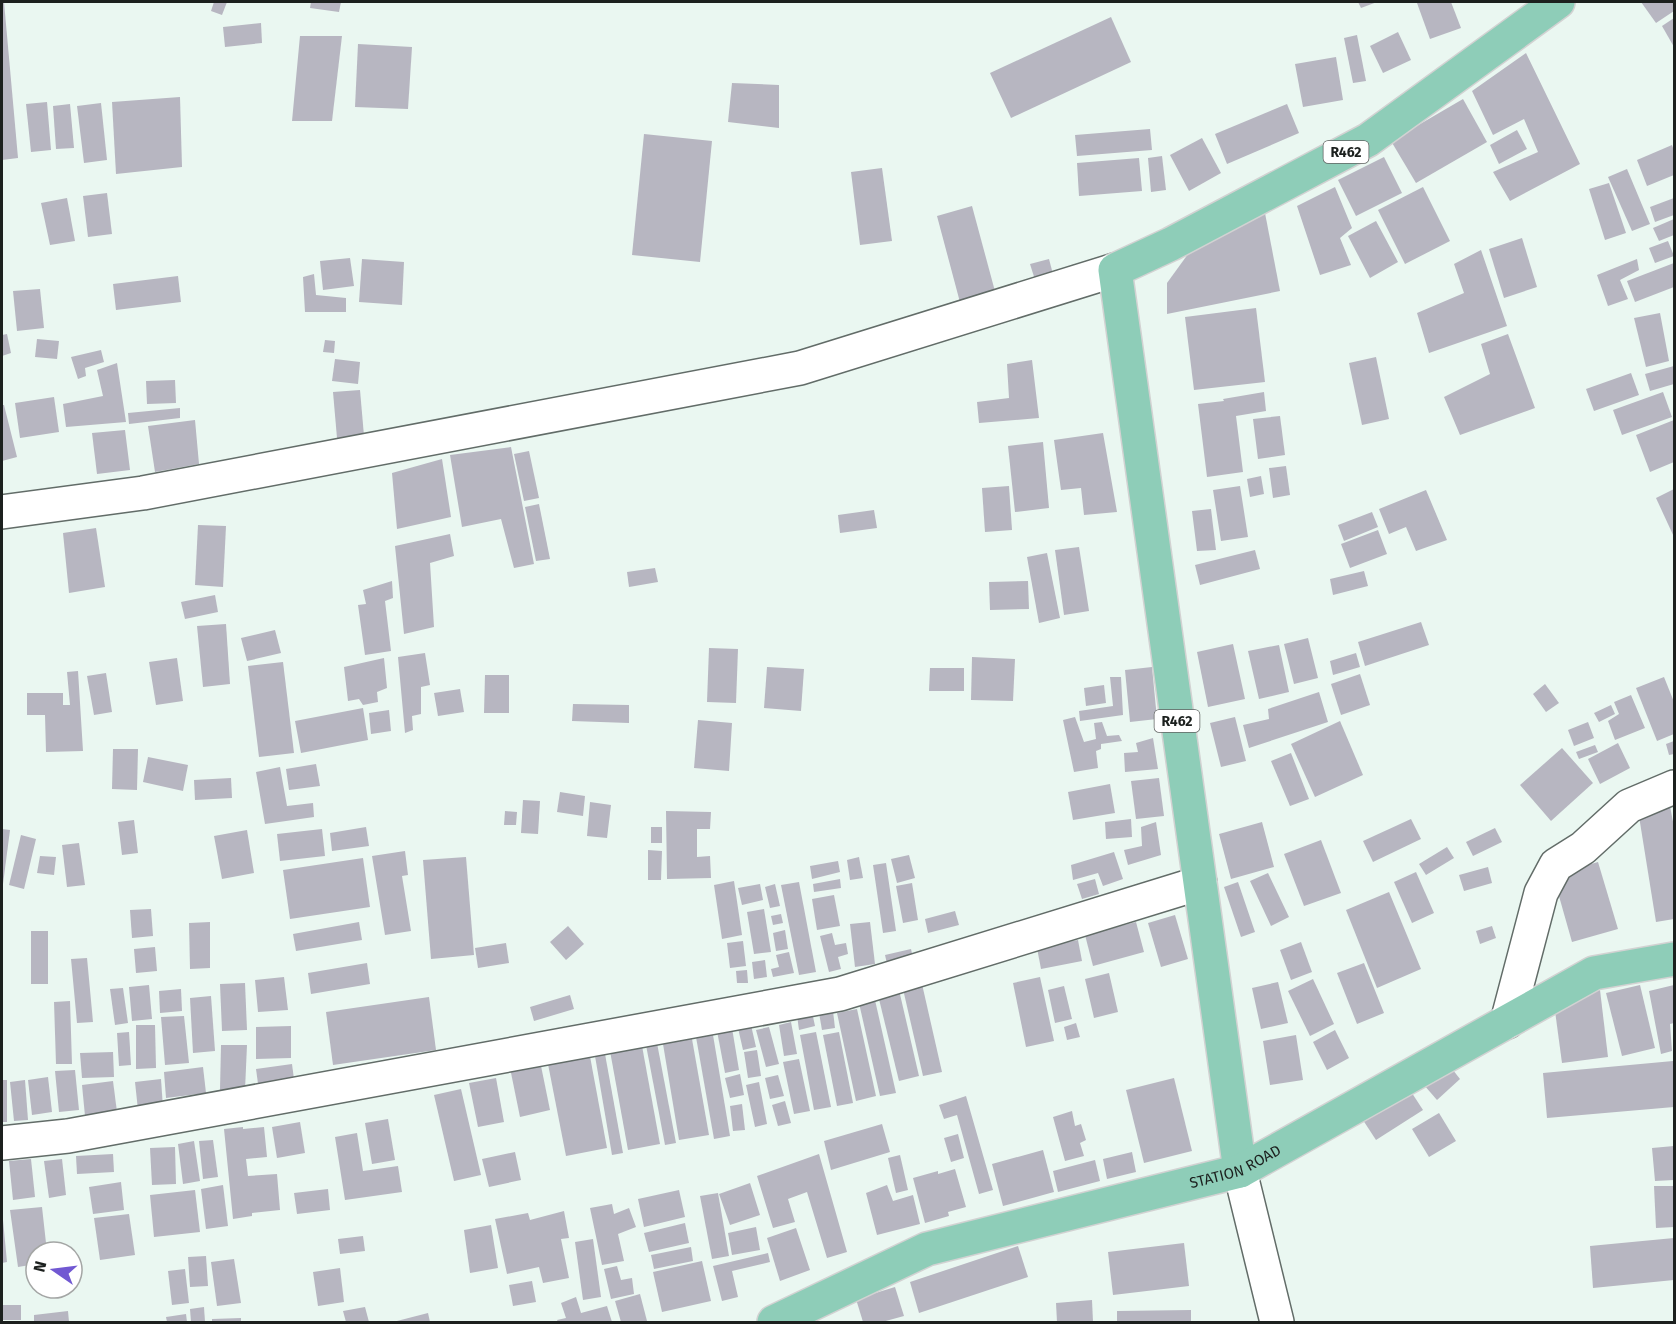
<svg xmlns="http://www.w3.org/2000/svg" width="1676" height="1324" font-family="'Fira Sans',sans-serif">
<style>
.building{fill:#b7b6c1}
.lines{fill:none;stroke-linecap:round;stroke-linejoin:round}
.minor-casing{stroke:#626c68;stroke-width:36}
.major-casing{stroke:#d2d2d2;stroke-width:36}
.minor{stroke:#fff;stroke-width:33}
.major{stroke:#8ecdb8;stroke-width:33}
.labels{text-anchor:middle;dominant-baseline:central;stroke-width:4.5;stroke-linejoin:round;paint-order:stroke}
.shield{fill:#fff;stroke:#606362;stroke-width:1.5}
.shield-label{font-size:14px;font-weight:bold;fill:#1c201e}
.street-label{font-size:15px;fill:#1c201e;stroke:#fff}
</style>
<rect width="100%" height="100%" fill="#eaf7f1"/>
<!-- building -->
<g class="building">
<path d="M 2,2 L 4,2 L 18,158 L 2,160 Z"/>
<path d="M 214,2 L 227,2 L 222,15 L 211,11 Z"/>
<path d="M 311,2 L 341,2 L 339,12 L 310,8 Z"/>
<path d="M 1358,2 L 1377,2 L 1361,8 Z"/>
<path d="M 1422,2 L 1451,2 L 1461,28 L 1430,39 L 1417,3 Z"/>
<path d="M 1641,2 L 1674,2 L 1674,11 L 1656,23 Z"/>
<path d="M 1111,17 L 1131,62 L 1011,118 L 990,73 Z"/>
<path d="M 1674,18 L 1674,47 L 1662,26 Z"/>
<path d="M 261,23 L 262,43 L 225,47 L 223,27 Z"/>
<path d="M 1398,32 L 1411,60 L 1383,73 L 1370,46 Z"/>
<path d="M 1357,35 L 1366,81 L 1353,83 L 1344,38 Z"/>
<path d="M 300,36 L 342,36 L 332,121 L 292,121 Z"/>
<path d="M 358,44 L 412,47 L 408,109 L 355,107 Z"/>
<path d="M 1526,53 L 1580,164 L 1510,201 L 1493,172 L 1538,152 L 1524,119 L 1493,135 L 1472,91 Z"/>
<path d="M 1336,57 L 1343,100 L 1303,107 L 1295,64 Z"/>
<path d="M 732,83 L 779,85 L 779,128 L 728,122 Z"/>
<path d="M 180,97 L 182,167 L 116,174 L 112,102 Z"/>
<path d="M 1463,99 L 1487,142 L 1416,183 L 1391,141 Z"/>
<path d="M 47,102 L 51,150 L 31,152 L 26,104 Z"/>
<path d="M 101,103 L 107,160 L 84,163 L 77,106 Z"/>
<path d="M 70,104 L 74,148 L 56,149 L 53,106 Z"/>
<path d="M 1287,104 L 1299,133 L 1227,164 L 1215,134 Z"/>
<path d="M 1150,129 L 1152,150 L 1077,156 L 1075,135 Z"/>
<path d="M 1517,130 L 1527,149 L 1499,164 L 1490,145 Z"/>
<path d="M 644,134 L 712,141 L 700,262 L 632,255 Z"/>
<path d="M 1202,138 L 1221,173 L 1189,191 L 1170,155 Z"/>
<path d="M 1672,145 L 1674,151 L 1674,175 L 1647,186 L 1637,160 Z"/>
<path d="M 1162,156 L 1166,190 L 1151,192 L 1148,158 Z"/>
<path d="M 1384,157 L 1402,193 L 1356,216 L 1338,180 Z"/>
<path d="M 1139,158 L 1142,191 L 1079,196 L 1077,163 Z"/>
<path d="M 882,168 L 892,241 L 860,245 L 851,172 Z"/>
<path d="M 1627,169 L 1650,224 L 1632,231 L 1608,177 Z"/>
<path d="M 1609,183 L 1626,233 L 1605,240 L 1589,189 Z"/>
<path d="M 1335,187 L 1352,228 L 1340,238 L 1351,265 L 1320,275 L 1297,206 Z"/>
<path d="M 1423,187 L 1450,241 L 1405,264 L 1378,210 Z"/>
<path d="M 107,193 L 112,234 L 88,237 L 83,196 Z"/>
<path d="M 67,198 L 75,241 L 50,245 L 41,203 Z"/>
<path d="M 1674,198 L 1674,215 L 1655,222 L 1650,207 Z"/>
<path d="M 972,206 L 996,295 L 961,306 L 937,216 Z"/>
<path d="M 1265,213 L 1280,291 L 1167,314 L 1167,283 L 1196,243 Z"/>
<path d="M 1674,219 L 1674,235 L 1659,241 L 1653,228 Z"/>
<path d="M 1376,221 L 1398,262 L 1370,278 L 1348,236 Z"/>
<path d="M 1522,238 L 1537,287 L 1504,298 L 1489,249 Z"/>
<path d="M 1668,241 L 1674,256 L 1655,263 L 1649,248 Z"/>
<path d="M 1481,250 L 1507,326 L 1429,353 L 1417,313 L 1464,293 L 1454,264 Z"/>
<path d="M 350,258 L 354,286 L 323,290 L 320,261 Z"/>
<path d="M 362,259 L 404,262 L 402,305 L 359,302 Z"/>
<path d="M 1049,259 L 1054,278 L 1036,283 L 1030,264 Z"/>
<path d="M 1637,259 L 1639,270 L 1620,280 L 1628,299 L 1608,306 L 1597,275 Z"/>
<path d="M 1674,263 L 1674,287 L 1635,302 L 1627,281 Z"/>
<path d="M 314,274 L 316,295 L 346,298 L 346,312 L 305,312 L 303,277 Z"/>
<path d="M 178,276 L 181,302 L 116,310 L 113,284 Z"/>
<path d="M 40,289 L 44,328 L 17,331 L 13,291 Z"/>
<path d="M 1256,308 L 1265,382 L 1194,390 L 1185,317 Z"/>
<path d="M 1660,313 L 1669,361 L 1646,367 L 1634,318 Z"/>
<path d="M 7,334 L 11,353 L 2,356 L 2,335 Z"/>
<path d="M 1508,334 L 1535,408 L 1460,435 L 1444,397 L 1490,374 L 1481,344 Z"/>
<path d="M 37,339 L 59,341 L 57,359 L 35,357 Z"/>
<path d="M 325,340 L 335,341 L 334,353 L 323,352 Z"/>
<path d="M 101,350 L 104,362 L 85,368 L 86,376 L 78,379 L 71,357 Z"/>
<path d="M 1376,357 L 1389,419 L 1362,425 L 1349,363 Z"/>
<path d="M 335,359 L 360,362 L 358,384 L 332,381 Z"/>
<path d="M 1032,360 L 1039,418 L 979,423 L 977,402 L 1009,398 L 1007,364 Z"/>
<path d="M 117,363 L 126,422 L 66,427 L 63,404 L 103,396 L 97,370 Z"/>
<path d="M 1674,366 L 1674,384 L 1650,391 L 1645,374 Z"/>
<path d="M 1631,373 L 1639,395 L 1594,411 L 1586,389 Z"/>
<path d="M 175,380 L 176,403 L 147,404 L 146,381 Z"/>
<path d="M 360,390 L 364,436 L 337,438 L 333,392 Z"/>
<path d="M 1264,392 L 1266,411 L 1236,416 L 1243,472 L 1207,477 L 1198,404 L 1224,401 L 1223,399 Z"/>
<path d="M 1663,392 L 1672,417 L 1622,435 L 1613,410 Z"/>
<path d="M 54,397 L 59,432 L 20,438 L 15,403 Z"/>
<path d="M 2,405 L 4,405 L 17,457 L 2,461 Z"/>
<path d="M 180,408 L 180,418 L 129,424 L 128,413 Z"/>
<path d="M 1280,416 L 1285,455 L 1258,459 L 1253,419 Z"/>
<path d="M 195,420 L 199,464 L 155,472 L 148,426 Z"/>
<path d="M 1674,420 L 1674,462 L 1650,472 L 1636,435 Z"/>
<path d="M 125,430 L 130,470 L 97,474 L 92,433 Z"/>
<path d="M 1103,433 L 1117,512 L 1084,515 L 1081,488 L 1061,490 L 1054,440 Z"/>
<path d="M 1043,442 L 1049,508 L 1015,512 L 1008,446 Z"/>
<path d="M 511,447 L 534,564 L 514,568 L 501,519 L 462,527 L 450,455 Z"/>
<path d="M 529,451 L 539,498 L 524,501 L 514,454 Z"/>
<path d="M 442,459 L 451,517 L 397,529 L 392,473 Z"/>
<path d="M 1286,466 L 1290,495 L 1273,498 L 1269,468 Z"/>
<path d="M 1261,476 L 1264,494 L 1250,497 L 1247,479 Z"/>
<path d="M 1009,486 L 1012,530 L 985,532 L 982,488 Z"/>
<path d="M 1240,486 L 1248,537 L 1221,541 L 1213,490 Z"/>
<path d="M 1674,489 L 1674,537 L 1656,498 Z"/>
<path d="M 1426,490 L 1447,540 L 1416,551 L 1406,527 L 1389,534 L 1379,509 Z"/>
<path d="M 539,504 L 550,559 L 536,561 L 525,507 Z"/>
<path d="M 1211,509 L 1216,550 L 1197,551 L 1192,511 Z"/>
<path d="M 874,510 L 877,528 L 840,533 L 838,515 Z"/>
<path d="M 1372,512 L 1378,527 L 1344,541 L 1338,525 Z"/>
<path d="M 198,525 L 226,526 L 223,587 L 195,585 Z"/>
<path d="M 96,528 L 105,587 L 69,593 L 63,533 Z"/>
<path d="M 1378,530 L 1387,554 L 1350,568 L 1341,544 Z"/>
<path d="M 450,534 L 454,556 L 430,563 L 434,627 L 404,634 L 395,546 Z"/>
<path d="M 1079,547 L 1089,611 L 1064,615 L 1055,550 Z"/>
<path d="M 1255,550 L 1260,569 L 1200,585 L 1195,565 Z"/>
<path d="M 1047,553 L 1060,618 L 1039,623 L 1027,557 Z"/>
<path d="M 655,568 L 658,582 L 629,587 L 627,572 Z"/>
<path d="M 1364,571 L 1368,586 L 1333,595 L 1330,579 Z"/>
<path d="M 392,581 L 393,598 L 385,601 L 391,651 L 365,655 L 358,605 L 366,604 L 363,590 Z"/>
<path d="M 1028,581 L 1029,609 L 990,610 L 989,582 Z"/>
<path d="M 215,595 L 218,612 L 185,619 L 181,602 Z"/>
<path d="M 1421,622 L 1429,645 L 1365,666 L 1358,642 Z"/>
<path d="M 226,624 L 230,684 L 203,687 L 197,626 Z"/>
<path d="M 275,630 L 281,653 L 247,661 L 241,638 Z"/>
<path d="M 1308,638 L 1318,678 L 1294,684 L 1284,644 Z"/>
<path d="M 1233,644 L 1245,699 L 1208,707 L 1197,652 Z"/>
<path d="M 1279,645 L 1289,692 L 1259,699 L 1248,651 Z"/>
<path d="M 709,648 L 738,649 L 736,703 L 707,702 Z"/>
<path d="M 425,653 L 430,685 L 421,687 L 421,714 L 412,716 L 413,730 L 405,733 L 398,657 Z"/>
<path d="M 1356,653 L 1360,667 L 1333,675 L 1330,661 Z"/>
<path d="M 972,657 L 1015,659 L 1013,701 L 971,700 Z"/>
<path d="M 177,658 L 183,701 L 156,705 L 149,662 Z"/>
<path d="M 384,658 L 387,688 L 377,692 L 378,702 L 363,705 L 359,699 L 348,701 L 344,667 Z"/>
<path d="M 283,662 L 294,753 L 259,757 L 248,666 Z"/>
<path d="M 767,667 L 804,669 L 801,711 L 764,708 Z"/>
<path d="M 1152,667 L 1157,719 L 1130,722 L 1125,670 Z"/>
<path d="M 930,668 L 964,668 L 964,691 L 929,691 Z"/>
<path d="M 78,671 L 83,751 L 46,752 L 45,715 L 27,715 L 27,693 L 63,693 L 63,705 L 70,705 L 67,672 Z"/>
<path d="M 106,673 L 112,712 L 94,715 L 87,676 Z"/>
<path d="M 1360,674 L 1370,705 L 1341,715 L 1331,684 Z"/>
<path d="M 485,675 L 509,675 L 509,713 L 484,713 Z"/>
<path d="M 1110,677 L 1121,677 L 1123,715 L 1080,721 L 1079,711 L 1113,706 Z"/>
<path d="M 1664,677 L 1674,702 L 1674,734 L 1657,741 L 1636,688 Z"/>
<path d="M 1545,684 L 1559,703 L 1546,712 L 1533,694 Z"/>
<path d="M 1104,685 L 1106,703 L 1086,706 L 1084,688 Z"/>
<path d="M 460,689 L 464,712 L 438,716 L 434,693 Z"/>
<path d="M 1319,692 L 1328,722 L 1249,748 L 1243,725 L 1269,719 L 1268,709 Z"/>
<path d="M 1631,695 L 1645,728 L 1615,740 L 1608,721 L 1619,714 L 1614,702 Z"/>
<path d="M 573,704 L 629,705 L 629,723 L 572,721 Z"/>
<path d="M 1611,705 L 1615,714 L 1599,722 L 1594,713 Z"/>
<path d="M 363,708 L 368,740 L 301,753 L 295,721 Z"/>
<path d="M 389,710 L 391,731 L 371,734 L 369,713 Z"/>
<path d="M 1075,717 L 1084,742 L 1096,739 L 1094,723 L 1102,722 L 1107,736 L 1119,735 L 1122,741 L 1101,744 L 1101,749 L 1096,751 L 1098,768 L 1074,772 L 1063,720 Z"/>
<path d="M 1235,717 L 1246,761 L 1221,767 L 1210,723 Z"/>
<path d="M 698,720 L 732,723 L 729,771 L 694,768 Z"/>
<path d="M 1340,721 L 1363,775 L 1315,797 L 1291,744 Z"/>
<path d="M 1588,722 L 1594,738 L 1574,746 L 1568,730 Z"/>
<path d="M 1153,738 L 1158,769 L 1125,772 L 1124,753 L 1138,752 L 1136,743 Z"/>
<path d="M 1674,741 L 1674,754 L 1669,755 L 1666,744 Z"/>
<path d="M 1618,743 L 1630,768 L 1600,784 L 1588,759 Z"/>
<path d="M 1595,745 L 1598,752 L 1579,759 L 1576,752 Z"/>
<path d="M 1562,748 L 1593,783 L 1551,821 L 1520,785 Z"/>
<path d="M 113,749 L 138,749 L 137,790 L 112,789 Z"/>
<path d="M 1291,753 L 1309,799 L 1290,806 L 1271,761 Z"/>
<path d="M 148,757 L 188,765 L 183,791 L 143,782 Z"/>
<path d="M 316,764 L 320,786 L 289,790 L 286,769 Z"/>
<path d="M 280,767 L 287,806 L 313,803 L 314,817 L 265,824 L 256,772 Z"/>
<path d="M 231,778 L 232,798 L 195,800 L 194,780 Z"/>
<path d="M 1159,778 L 1164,816 L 1136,819 L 1131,781 Z"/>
<path d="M 1110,784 L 1115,813 L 1073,820 L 1068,792 Z"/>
<path d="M 560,792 L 585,796 L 583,816 L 557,812 Z"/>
<path d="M 523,800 L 540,801 L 538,834 L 521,833 Z"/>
<path d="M 1669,801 L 1674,827 L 1674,919 L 1656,922 L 1638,810 Z"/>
<path d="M 590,802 L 611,805 L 607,838 L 587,836 Z"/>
<path d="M 505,811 L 517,812 L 516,825 L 504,825 Z"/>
<path d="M 666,811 L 711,812 L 710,829 L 697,829 L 697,857 L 710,856 L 711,878 L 667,879 Z"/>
<path d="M 1131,819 L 1132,837 L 1106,839 L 1105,822 Z"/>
<path d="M 1411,819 L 1421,839 L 1373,862 L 1363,841 Z"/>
<path d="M 134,820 L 138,853 L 122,855 L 118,822 Z"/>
<path d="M 1156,822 L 1161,855 L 1128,865 L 1124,850 L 1142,846 L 1141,827 Z"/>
<path d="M 1262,822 L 1274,867 L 1231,879 L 1219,834 Z"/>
<path d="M 366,827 L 369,846 L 332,851 L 330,833 Z"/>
<rect x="651" y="827" width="11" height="16"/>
<path d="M 1495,828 L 1502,842 L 1473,856 L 1466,842 Z"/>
<path d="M 2,829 L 10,830 L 3,884 L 2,884 Z"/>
<path d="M 322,829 L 325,856 L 280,861 L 277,834 Z"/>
<path d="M 247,830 L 254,873 L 222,879 L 214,836 Z"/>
<path d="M 21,835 L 36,839 L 24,889 L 9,885 Z"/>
<path d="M 1321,840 L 1341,893 L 1304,906 L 1284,854 Z"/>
<path d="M 79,843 L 85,885 L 67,887 L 62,845 Z"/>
<path d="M 1447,847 L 1454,858 L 1426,875 L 1419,864 Z"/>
<path d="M 648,850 L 662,851 L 661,880 L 648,880 Z"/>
<path d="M 405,851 L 408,875 L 402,876 L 411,931 L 385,935 L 372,856 Z"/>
<path d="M 1114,852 L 1123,879 L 1103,886 L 1098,873 L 1073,880 L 1071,865 Z"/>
<path d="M 909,855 L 915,878 L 897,883 L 891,859 Z"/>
<path d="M 40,856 L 56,857 L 54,875 L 37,873 Z"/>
<path d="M 466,857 L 474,955 L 431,959 L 423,860 Z"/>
<path d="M 859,857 L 863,878 L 850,880 L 847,860 Z"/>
<path d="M 363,858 L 370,907 L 290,919 L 283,870 Z"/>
<path d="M 838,861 L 840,872 L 812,879 L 810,866 Z"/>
<path d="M 1598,862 L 1618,929 L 1572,942 L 1553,875 Z"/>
<path d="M 886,863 L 896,931 L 883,933 L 873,865 Z"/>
<path d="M 1488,867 L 1492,883 L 1464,891 L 1459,875 Z"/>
<path d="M 1416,872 L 1434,913 L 1412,923 L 1394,882 Z"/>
<path d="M 1268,873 L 1289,917 L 1271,926 L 1250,881 Z"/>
<path d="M 840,879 L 841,888 L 814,892 L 813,884 Z"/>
<path d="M 1095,879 L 1099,894 L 1082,899 L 1077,884 Z"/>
<path d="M 734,881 L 742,935 L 722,939 L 714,885 Z"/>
<path d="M 799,882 L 816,972 L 799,975 L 781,885 Z"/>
<path d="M 1238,882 L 1255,932 L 1241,937 L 1224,887 Z"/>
<path d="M 912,883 L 918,920 L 903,923 L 896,886 Z"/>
<path d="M 760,884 L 763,900 L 742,905 L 738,888 Z"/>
<path d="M 775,884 L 780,906 L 770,908 L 765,887 Z"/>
<path d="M 1389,892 L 1421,969 L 1377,988 L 1346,910 Z"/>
<path d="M 834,895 L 840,926 L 817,930 L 812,899 Z"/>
<path d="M 151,909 L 153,936 L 132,938 L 130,910 Z"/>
<path d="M 764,909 L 771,952 L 754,954 L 747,912 Z"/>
<path d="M 955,911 L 959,925 L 928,933 L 925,919 Z"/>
<path d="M 781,914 L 783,923 L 773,925 L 771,916 Z"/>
<path d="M 1175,915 L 1188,959 L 1161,967 L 1148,923 Z"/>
<path d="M 210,922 L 210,968 L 190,969 L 189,923 Z"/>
<path d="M 359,922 L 362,940 L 296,951 L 293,934 Z"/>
<path d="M 870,922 L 875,964 L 855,967 L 850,924 Z"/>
<path d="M 1136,922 L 1144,952 L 1093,966 L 1085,935 Z"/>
<path d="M 568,926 L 584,944 L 566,960 L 550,942 Z"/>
<path d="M 1492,926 L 1496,938 L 1480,944 L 1476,931 Z"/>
<path d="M 785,930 L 788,949 L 776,951 L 773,933 Z"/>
<rect x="31" y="931" width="17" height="53"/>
<path d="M 832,933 L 835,945 L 846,943 L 848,954 L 838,957 L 841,969 L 829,972 L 820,936 Z"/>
<path d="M 1078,940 L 1082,961 L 1041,969 L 1037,948 Z"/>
<path d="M 743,941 L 746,966 L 730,968 L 727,943 Z"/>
<path d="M 1301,942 L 1312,972 L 1291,980 L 1280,950 Z"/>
<path d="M 506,943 L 509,963 L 478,968 L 475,948 Z"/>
<path d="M 155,947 L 157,971 L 136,973 L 134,949 Z"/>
<path d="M 911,949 L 914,962 L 888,968 L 885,955 Z"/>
<path d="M 789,952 L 794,973 L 773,977 L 771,969 L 779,967 L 776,955 Z"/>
<path d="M 87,958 L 93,1022 L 77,1023 L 71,959 Z"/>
<path d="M 765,960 L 767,977 L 754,979 L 752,962 Z"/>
<path d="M 367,963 L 370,984 L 311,994 L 308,973 Z"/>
<path d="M 1364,963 L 1384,1013 L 1357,1024 L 1337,973 Z"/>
<path d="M 747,970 L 748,983 L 737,983 L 736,971 Z"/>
<path d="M 1109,973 L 1118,1012 L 1094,1018 L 1085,979 Z"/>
<path d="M 284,977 L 288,1010 L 258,1012 L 255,980 Z"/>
<path d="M 1040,977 L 1054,1041 L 1026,1047 L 1013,983 Z"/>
<path d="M 1313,979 L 1334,1024 L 1310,1036 L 1288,991 Z"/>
<path d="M 1278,982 L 1288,1023 L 1261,1029 L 1252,988 Z"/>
<path d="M 245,983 L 247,1030 L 222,1031 L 220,984 Z"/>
<path d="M 922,984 L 942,1072 L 923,1076 L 903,989 Z"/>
<path d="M 149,985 L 152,1019 L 132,1021 L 129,987 Z"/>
<path d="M 1640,985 L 1655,1048 L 1622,1056 L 1606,993 Z"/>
<path d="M 1674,985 L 1674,1023 L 1670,1024 L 1672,1051 L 1661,1054 L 1649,991 Z"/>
<path d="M 1064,986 L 1072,1019 L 1055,1023 L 1048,990 Z"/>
<path d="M 123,988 L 128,1023 L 115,1025 L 110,989 Z"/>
<path d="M 181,989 L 182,1011 L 160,1013 L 159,991 Z"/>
<path d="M 899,990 L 919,1076 L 899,1081 L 878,995 Z"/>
<path d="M 1600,990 L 1608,1057 L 1562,1063 L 1553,996 Z"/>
<path d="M 570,995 L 574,1009 L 534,1021 L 530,1007 Z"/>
<path d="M 211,996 L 215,1051 L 193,1053 L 190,998 Z"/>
<path d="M 429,997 L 436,1050 L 333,1065 L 326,1012 Z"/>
<path d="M 875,1000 L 896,1093 L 880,1096 L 859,1003 Z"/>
<path d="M 70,1001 L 72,1064 L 56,1064 L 54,1002 Z"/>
<path d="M 857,1009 L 876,1096 L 856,1101 L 837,1013 Z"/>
<path d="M 833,1011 L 835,1028 L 822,1030 L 819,1013 Z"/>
<path d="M 812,1012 L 815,1026 L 799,1030 L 797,1015 Z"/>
<path d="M 184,1016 L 189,1063 L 165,1065 L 161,1017 Z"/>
<path d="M 791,1022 L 797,1054 L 784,1056 L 779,1025 Z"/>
<path d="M 1076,1023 L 1080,1037 L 1067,1040 L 1064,1027 Z"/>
<path d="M 136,1025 L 155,1025 L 156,1068 L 136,1069 Z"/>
<path d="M 751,1025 L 756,1047 L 743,1050 L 738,1028 Z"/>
<path d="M 291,1026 L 291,1058 L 256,1059 L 256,1027 Z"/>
<path d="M 769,1027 L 779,1064 L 766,1067 L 756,1030 Z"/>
<path d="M 732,1028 L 739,1070 L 725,1073 L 717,1031 Z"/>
<path d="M 1335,1030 L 1349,1058 L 1327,1070 L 1313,1042 Z"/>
<path d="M 129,1032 L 131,1065 L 119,1066 L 117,1033 Z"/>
<path d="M 816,1032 L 831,1107 L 814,1110 L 800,1035 Z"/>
<path d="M 839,1032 L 853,1103 L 837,1106 L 823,1035 Z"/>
<path d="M 713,1035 L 730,1136 L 714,1139 L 696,1037 Z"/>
<path d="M 1296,1035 L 1303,1080 L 1270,1085 L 1263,1041 Z"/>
<path d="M 692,1039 L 709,1135 L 679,1140 L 663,1044 Z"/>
<path d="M 657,1043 L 676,1143 L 665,1145 L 646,1045 Z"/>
<path d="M 221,1045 L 247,1045 L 245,1090 L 220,1090 Z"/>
<path d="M 642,1046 L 660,1144 L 628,1150 L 610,1051 Z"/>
<path d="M 757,1050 L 761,1076 L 748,1078 L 744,1052 Z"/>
<path d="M 589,1051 L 607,1148 L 566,1156 L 547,1059 Z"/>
<path d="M 113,1052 L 114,1077 L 82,1078 L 80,1053 Z"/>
<path d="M 605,1054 L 623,1153 L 612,1155 L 595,1056 Z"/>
<path d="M 799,1059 L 810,1111 L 794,1114 L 783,1062 Z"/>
<path d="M 540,1061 L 550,1110 L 520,1117 L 510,1068 Z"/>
<path d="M 1673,1061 L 1674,1107 L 1547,1118 L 1543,1073 Z"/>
<path d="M 292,1064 L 295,1087 L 259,1091 L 256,1069 Z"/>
<path d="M 1449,1065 L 1460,1079 L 1437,1100 L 1424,1085 Z"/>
<path d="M 203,1067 L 206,1093 L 166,1098 L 164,1072 Z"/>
<path d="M 75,1070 L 79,1110 L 59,1112 L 55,1071 Z"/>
<path d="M 740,1074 L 744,1095 L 730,1098 L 725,1078 Z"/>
<path d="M 778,1075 L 784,1096 L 770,1099 L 765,1078 Z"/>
<path d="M 48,1077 L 52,1112 L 32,1115 L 28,1080 Z"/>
<path d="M 496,1078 L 504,1122 L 478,1127 L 469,1083 Z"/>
<path d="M 1174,1078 L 1192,1151 L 1144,1163 L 1126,1090 Z"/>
<path d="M 161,1079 L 163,1108 L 138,1110 L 135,1082 Z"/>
<rect x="2" y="1080" width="5" height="42"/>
<path d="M 25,1080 L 28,1120 L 14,1121 L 10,1082 Z"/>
<path d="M 113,1081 L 117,1112 L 85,1116 L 82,1085 Z"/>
<path d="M 759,1082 L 767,1124 L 755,1127 L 746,1085 Z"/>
<path d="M 1408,1087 L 1423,1110 L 1376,1140 L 1361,1117 Z"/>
<path d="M 461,1089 L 481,1175 L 454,1181 L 434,1095 Z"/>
<path d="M 966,1096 L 993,1190 L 979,1194 L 957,1115 L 944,1119 L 939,1105 Z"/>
<path d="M 785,1101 L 791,1123 L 778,1126 L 772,1105 Z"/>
<path d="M 742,1104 L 745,1130 L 733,1131 L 730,1106 Z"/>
<path d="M 1072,1111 L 1075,1126 L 1081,1124 L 1086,1140 L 1080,1143 L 1084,1156 L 1065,1161 L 1053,1117 Z"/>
<path d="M 1439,1113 L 1456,1141 L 1429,1157 L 1412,1129 Z"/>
<path d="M 388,1119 L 395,1160 L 372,1164 L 365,1123 Z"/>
<path d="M 300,1122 L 305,1153 L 277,1158 L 272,1127 Z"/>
<path d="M 882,1124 L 890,1152 L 831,1170 L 824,1141 Z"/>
<path d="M 243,1127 L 243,1129 L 264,1127 L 267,1157 L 246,1159 L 248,1176 L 277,1174 L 280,1210 L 252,1213 L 252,1216 L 233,1219 L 224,1129 Z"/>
<path d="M 357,1133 L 363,1171 L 398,1166 L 402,1192 L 345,1200 L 335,1137 Z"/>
<path d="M 958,1134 L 964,1158 L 951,1162 L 944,1138 Z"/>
<path d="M 213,1140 L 218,1177 L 203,1179 L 199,1141 Z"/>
<path d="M 194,1141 L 200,1181 L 183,1184 L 178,1144 Z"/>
<path d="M 1674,1146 L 1674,1180 L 1655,1181 L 1652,1148 Z"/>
<path d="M 175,1147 L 176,1184 L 152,1185 L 150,1148 Z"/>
<path d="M 1043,1150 L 1054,1192 L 1003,1206 L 992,1164 Z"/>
<path d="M 515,1152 L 521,1180 L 489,1187 L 482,1159 Z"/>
<path d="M 1132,1152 L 1136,1172 L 1107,1179 L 1103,1159 Z"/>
<path d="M 113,1154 L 114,1172 L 77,1174 L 76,1156 Z"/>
<path d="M 819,1154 L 847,1252 L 827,1258 L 807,1192 L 788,1199 L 795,1222 L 773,1228 L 757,1176 Z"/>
<path d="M 900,1155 L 908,1190 L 896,1193 L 888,1158 Z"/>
<path d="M 31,1159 L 35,1197 L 13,1200 L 9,1161 Z"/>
<path d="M 62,1159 L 66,1195 L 49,1198 L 44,1161 Z"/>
<path d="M 1095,1160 L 1100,1181 L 1058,1192 L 1053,1171 Z"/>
<path d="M 955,1169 L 966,1207 L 948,1212 L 949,1216 L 925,1223 L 913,1178 L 938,1171 L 938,1174 Z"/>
<path d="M 121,1182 L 124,1210 L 93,1214 L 89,1187 Z"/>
<path d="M 750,1183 L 760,1215 L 730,1225 L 719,1194 Z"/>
<path d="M 223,1185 L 228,1226 L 206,1229 L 201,1189 Z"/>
<path d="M 887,1185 L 893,1201 L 913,1195 L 920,1224 L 877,1235 L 866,1193 Z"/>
<path d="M 1654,1186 L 1674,1186 L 1674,1227 L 1656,1228 Z"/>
<path d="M 328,1189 L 330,1210 L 297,1214 L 294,1193 Z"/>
<path d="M 195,1190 L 200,1232 L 154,1237 L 150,1195 Z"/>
<path d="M 679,1190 L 685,1217 L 644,1227 L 638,1199 Z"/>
<path d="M 718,1193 L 729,1256 L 712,1259 L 700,1196 Z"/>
<path d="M 612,1204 L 614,1214 L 629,1208 L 636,1227 L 618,1234 L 624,1261 L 602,1265 L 590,1208 Z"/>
<path d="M 42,1207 L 47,1252 L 36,1252 L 36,1264 L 18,1267 L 10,1210 Z"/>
<path d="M 564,1211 L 569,1238 L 561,1239 L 569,1278 L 543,1283 L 539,1267 L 507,1274 L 495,1219 L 528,1213 L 530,1220 Z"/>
<path d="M 129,1214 L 135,1255 L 100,1260 L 94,1218 Z"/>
<path d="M 3,1220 L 7,1262 L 2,1263 L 2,1221 Z"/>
<path d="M 685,1223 L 689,1243 L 649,1252 L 644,1233 Z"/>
<path d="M 491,1225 L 498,1268 L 470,1273 L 464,1230 Z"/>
<path d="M 756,1227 L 760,1250 L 732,1255 L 728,1233 Z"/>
<path d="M 796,1228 L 810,1270 L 780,1281 L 767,1238 Z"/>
<path d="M 363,1236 L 365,1251 L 340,1254 L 338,1239 Z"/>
<path d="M 1674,1238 L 1674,1280 L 1593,1288 L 1590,1246 Z"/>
<path d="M 593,1239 L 601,1297 L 583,1300 L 575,1242 Z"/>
<path d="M 1184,1243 L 1189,1286 L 1113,1295 L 1108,1252 Z"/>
<path d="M 1018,1246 L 1028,1277 L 919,1313 L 910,1282 Z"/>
<path d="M 691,1247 L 693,1261 L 654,1269 L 651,1255 Z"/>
<path d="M 768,1253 L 770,1262 L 732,1271 L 738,1297 L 722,1301 L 713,1266 Z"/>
<path d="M 206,1256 L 208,1286 L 190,1287 L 188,1257 Z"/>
<path d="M 234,1259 L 241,1303 L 217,1306 L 211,1262 Z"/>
<path d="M 702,1261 L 711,1301 L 662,1312 L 653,1272 Z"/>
<path d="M 617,1266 L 621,1280 L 632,1278 L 634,1294 L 611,1299 L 604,1269 Z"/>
<path d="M 340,1268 L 344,1302 L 318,1306 L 313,1272 Z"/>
<path d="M 185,1269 L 189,1303 L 172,1305 L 168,1271 Z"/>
<path d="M 532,1281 L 536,1302 L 513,1306 L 509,1285 Z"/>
<path d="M 895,1287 L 904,1316 L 882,1322 L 863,1322 L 856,1299 Z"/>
<path d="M 640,1294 L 647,1321 L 621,1322 L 615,1301 Z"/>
<path d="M 576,1297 L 581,1313 L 607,1306 L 612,1322 L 558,1322 L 557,1320 L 566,1318 L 561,1303 Z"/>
<path d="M 1092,1300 L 1093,1322 L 1057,1322 L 1056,1303 Z"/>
<rect x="2" y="1305" width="19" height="15"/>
<path d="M 204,1307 L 205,1322 L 191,1322 L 190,1309 Z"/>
<path d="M 365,1307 L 369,1322 L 346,1322 L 343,1311 Z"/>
<path d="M 1191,1310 L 1191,1322 L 1117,1322 L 1117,1311 Z"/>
<path d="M 68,1311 L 69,1322 L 34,1322 L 34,1315 Z"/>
<path d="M 428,1313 L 430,1322 L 393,1322 Z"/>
<path d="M 186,1314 L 187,1322 L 167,1322 L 166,1317 Z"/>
<path d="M 241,1318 L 241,1322 L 212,1322 L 212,1319 Z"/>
</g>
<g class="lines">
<!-- minor casing -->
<g class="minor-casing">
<g id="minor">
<path d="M 2,512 L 143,493 L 800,368 L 1115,270"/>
<path d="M 1507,1022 L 1541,893 L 1556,865 L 1583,848 L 1629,806 L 1674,787"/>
<path d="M 2,1143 L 68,1136 L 840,994 L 1200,883"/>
<path d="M 1240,1171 L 1277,1322"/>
</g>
</g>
<!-- major casing -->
<g class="major-casing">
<g id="major">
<path d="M 1240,1171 L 1115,270 L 1171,244 L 1368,140 L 1558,2"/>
<path id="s1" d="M 774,1322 L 927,1249 L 1240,1171 L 1594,973 L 1674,959"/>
</g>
</g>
<!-- minor -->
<use href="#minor" class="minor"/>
<!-- major -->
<use href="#major" class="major"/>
</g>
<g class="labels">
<!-- shield labels -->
<g class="shield">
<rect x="1323.5" y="141" width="45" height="22" rx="4.5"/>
<rect x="1154.5" y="710" width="45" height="22" rx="4.5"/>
</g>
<g class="shield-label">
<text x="1346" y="152">R462</text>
<text x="1177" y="721">R462</text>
</g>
<!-- street labels -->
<g class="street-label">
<text stroke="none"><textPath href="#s1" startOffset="489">STATION ROAD</textPath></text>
</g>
</g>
<!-- border -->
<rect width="1676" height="1324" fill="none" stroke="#1c201e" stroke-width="6"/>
<!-- north arrow -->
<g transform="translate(54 1270) rotate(284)"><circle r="28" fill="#ffffff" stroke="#a4a6a5" stroke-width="1.5"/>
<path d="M0-4.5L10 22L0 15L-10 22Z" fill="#7158d2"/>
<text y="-9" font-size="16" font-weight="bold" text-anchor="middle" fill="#1c201e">N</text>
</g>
</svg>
